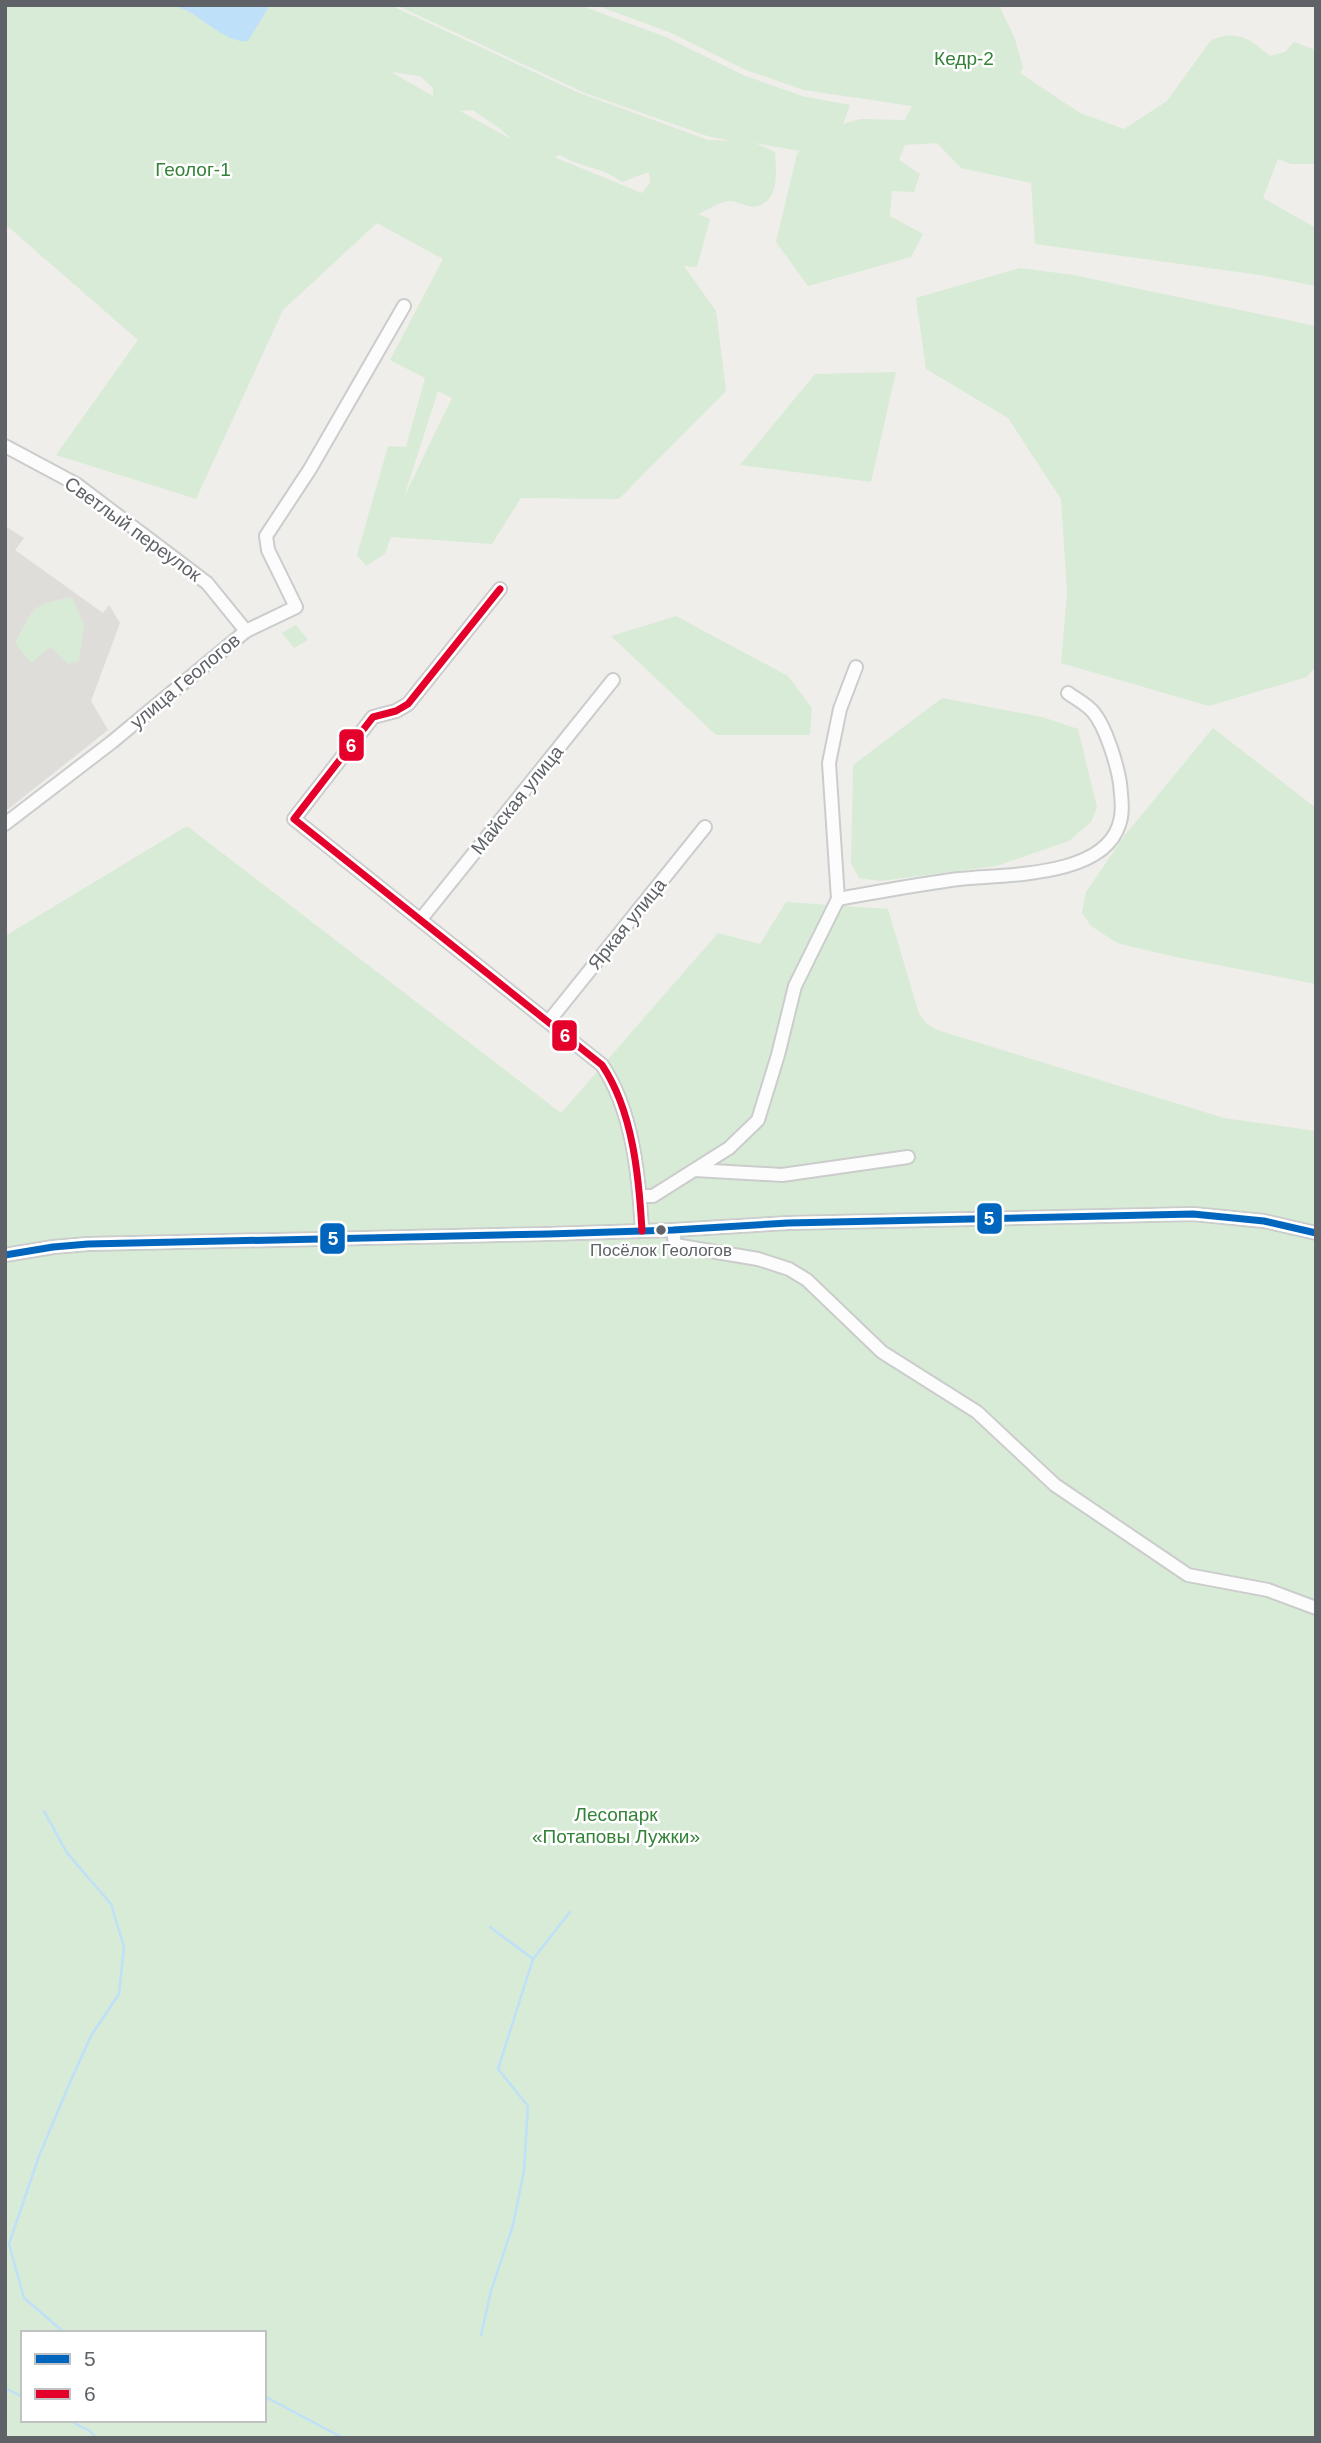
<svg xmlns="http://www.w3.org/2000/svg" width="1321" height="2443" font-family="Arial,sans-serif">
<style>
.industrial{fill:#dfddda}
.green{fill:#d8ebd6;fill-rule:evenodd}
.water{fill:#bfe0f9}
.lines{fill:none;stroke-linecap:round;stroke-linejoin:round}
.stream{stroke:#bfe0f9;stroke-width:2.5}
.minor-casing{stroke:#cbcccc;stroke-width:16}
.minor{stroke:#fdfcfc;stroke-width:12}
.bus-1-casing{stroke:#fff;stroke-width:12}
.bus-2-casing{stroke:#fff;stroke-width:12}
.bus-1{stroke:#0065bd;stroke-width:7}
.bus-2{stroke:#e4002b;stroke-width:7}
.bus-dot{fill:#5f6368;stroke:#fff;stroke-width:2.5}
.labels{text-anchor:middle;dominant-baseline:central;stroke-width:5;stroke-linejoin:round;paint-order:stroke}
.bus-label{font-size:17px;fill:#5f6368;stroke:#fff}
.park-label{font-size:19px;fill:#348238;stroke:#fff}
.street-label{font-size:19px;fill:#5f6368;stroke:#fff}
.line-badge{stroke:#fff;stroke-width:2.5}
.badge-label{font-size:19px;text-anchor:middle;font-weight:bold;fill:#fff}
</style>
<rect width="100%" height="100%" fill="#efeeea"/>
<!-- industrial -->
<path class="industrial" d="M 5,526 L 24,538 L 15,550 L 103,613 L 109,605 L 120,623 L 91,701 L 108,730 L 7,810 L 5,807 Z"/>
<!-- green -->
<g class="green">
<path d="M 5,5 L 390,5 L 577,92 L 708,140 L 732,141 L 707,136 L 585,93 L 396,5 L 579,5 L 666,37 L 743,75 L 802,96 L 850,105 L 843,124 L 860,119 L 905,120 L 912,106 L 804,90 L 746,70 L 669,32 L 595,5 L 999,5 L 1015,39 L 1023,68 L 1020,73 L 1080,113 L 1124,129 L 1167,101 L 1211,40 C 1238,29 1250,39 1270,56 L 1285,52 L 1294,42 L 1316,50 L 1316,164 L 1291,164 L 1278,159 L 1263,198 L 1316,228 L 1316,286 L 1260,275 L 1035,244 L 1031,183 L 961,168 L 937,143 L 905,145 L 899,160 L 920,174 L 914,192 L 892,191 L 890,216 L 923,234 L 911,257 L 808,286 L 776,242 L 797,154 L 800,151 L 755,143 L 775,152 C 776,169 780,200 758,206 C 748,209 739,201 730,201 C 721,201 707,210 698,214 L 710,219 L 697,267 L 684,266 L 716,311 L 726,391 L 619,499 L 521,498 L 492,544 L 391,537 L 385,554 L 366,566 L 357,555 L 388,446 L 406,447 L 425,378 L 390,360 L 443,259 L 377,223 L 283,310 L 196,499 L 56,455 L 138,340 L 5,224 ZM 391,72 L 420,76 L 433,88 L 433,96 ZM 473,110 C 485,120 502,127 511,139 L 460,111 ZM 560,155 C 583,169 599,165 622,182 L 649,172 L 650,183 L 642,193 L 554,157 ZM 438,391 L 452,398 L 404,497 Z"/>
<path d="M 1020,268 L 1073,275 L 1316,326 L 1316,666 L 1307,677 L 1209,706 L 1061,663 L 1067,592 L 1061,499 L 1008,418 L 926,369 L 916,298 Z"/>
<path d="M 896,372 L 871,482 L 740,465 L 815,374 Z"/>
<path d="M 72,597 L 84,624 L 79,661 L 68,664 L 50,647 L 31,663 L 15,643 C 35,607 30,605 72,597 Z"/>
<path d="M 676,616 L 788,676 L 812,708 L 810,735 L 716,735 L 611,636 Z"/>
<path d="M 296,625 L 308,640 L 294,648 L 282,633 Z"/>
<path d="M 942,698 L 1042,717 L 1078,729 L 1097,807 L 1091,822 L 1069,841 L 996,866 L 880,881 L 859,878 L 851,863 L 853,765 Z"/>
<path d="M 1213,728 L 1316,808 L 1316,984 L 1171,956 L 1117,943 L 1091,926 L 1082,913 L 1086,892 L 1125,835 Z"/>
<path d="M 187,826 L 561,1113 L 718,933 L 760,944 L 786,902 L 888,909 L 919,1014 L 927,1024 L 937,1030 L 1224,1118 L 1316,1131 L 1316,2438 L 5,2438 L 5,936 ZM 23,2333 L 264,2333 L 264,2420 L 23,2420 Z"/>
</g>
<!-- water -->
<path class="water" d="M 172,5 L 270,5 L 248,41 C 232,44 206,23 193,14 C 187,10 179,8 172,5 Z"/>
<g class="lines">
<!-- stream -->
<g class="stream">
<path d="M 44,1811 L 67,1853 L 111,1904 L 124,1947 L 119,1994 L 91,2036 L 71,2080 L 39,2156 L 9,2244 L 24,2298 L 65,2333"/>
<path d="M 533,1959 L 570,1912"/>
<path d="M 481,2335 L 491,2291 L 513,2225 L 524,2171 L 528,2106 L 498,2069 L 533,1959 L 490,1927"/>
<path d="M 5,2388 L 23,2397"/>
<path d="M 264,2396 L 343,2438"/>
<path d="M 68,2420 L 90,2431 L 96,2438"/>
</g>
<!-- minor casing -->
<g class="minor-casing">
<g id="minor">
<path d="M 5,446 L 76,484 L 207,583 L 246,631"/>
<path d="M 500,589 L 408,704 L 396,711 L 373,717 L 294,819 L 602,1065 C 633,1111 639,1177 642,1231"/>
<path d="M 5,824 L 112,742 L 246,631 L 296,607 L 268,550 L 266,536 L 310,469 L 404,306"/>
<path d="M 838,899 C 878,892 919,884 959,879 C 1004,874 1102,878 1119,825 C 1124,811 1121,797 1120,783 C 1117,764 1106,728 1094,713 C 1088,705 1076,699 1068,693"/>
<path d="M 421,919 L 613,680"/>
<path d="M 549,1021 L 705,827"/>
<path d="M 695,1170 L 782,1175 L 908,1157"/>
<path d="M 640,1196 L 653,1196 L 729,1148 L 758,1120 L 778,1055 L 795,986 L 838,899 L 829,763 L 840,709 L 856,667"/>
<path d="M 673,1230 L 675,1245 L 758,1259 L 789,1269 L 807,1280 L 882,1352 L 977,1412 L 1055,1485 L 1188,1575 L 1268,1590 L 1316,1608"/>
<path d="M 5,1255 L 53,1247 L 88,1244 L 548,1234 L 673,1230 L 788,1223 L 1193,1214 L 1264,1221 L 1316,1233"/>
</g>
</g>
<!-- minor -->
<use href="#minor" class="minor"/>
<!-- bus-1 casing -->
<g class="bus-1-casing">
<path id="bus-1" d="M 5,1255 L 53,1247 L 88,1244 L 548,1234 L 673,1230 L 788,1223 L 1193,1214 L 1264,1221 L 1316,1233"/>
</g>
<!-- bus-2 casing -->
<g class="bus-2-casing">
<path id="bus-2" d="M 500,589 L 408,704 L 396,711 L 373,717 L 294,819 L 602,1065 C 633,1111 639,1177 642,1231"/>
</g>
<!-- bus-1 -->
<use href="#bus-1" class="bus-1"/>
<!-- bus-2 -->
<use href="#bus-2" class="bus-2"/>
</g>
<!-- markers -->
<circle class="bus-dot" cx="661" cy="1230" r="6"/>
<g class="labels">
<!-- bus labels -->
<g class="bus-label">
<text x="661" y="1250">Посёлок Геологов</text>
</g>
<!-- park labels -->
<g class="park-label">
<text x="964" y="58">Кедр-2</text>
<text x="193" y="169">Геолог-1</text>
<text x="616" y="1814">Лесопарк<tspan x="616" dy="22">«Потаповы Лужки»</tspan></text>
</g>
<!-- street labels -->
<g class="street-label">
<text transform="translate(133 529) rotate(36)">Светлый переулок</text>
<text transform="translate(185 681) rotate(-40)">улица Геологов</text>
<text transform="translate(517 800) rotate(-51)">Майская улица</text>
<text transform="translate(627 924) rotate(-51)">Яркая улица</text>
</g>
</g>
<g class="line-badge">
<rect x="338" y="728" width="27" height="34" rx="7" fill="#e4002b"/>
<rect x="551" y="1019" width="27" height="33" rx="7" fill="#e4002b"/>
<rect x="976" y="1202" width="27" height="33" rx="7" fill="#0065bd"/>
<rect x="319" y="1222" width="27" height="33" rx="7" fill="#0065bd"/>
</g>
<g class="badge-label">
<text x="351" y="752">6</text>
<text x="565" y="1042">6</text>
<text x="989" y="1225">5</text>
<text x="333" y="1245">5</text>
</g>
<!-- border -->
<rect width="1321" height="2443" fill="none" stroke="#5f6368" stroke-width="14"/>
<!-- legend -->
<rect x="21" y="2331" width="245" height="91" fill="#ffffff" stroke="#bfc1c3" stroke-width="2"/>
<rect x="35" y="2354" width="35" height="10" fill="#0065bd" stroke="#bfc1c3" stroke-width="2"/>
<text x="84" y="2366" font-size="21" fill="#5f6368">5</text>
<rect x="35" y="2389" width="35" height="10" fill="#e4002b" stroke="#bfc1c3" stroke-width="2"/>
<text x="84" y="2401" font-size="21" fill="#5f6368">6</text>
</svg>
